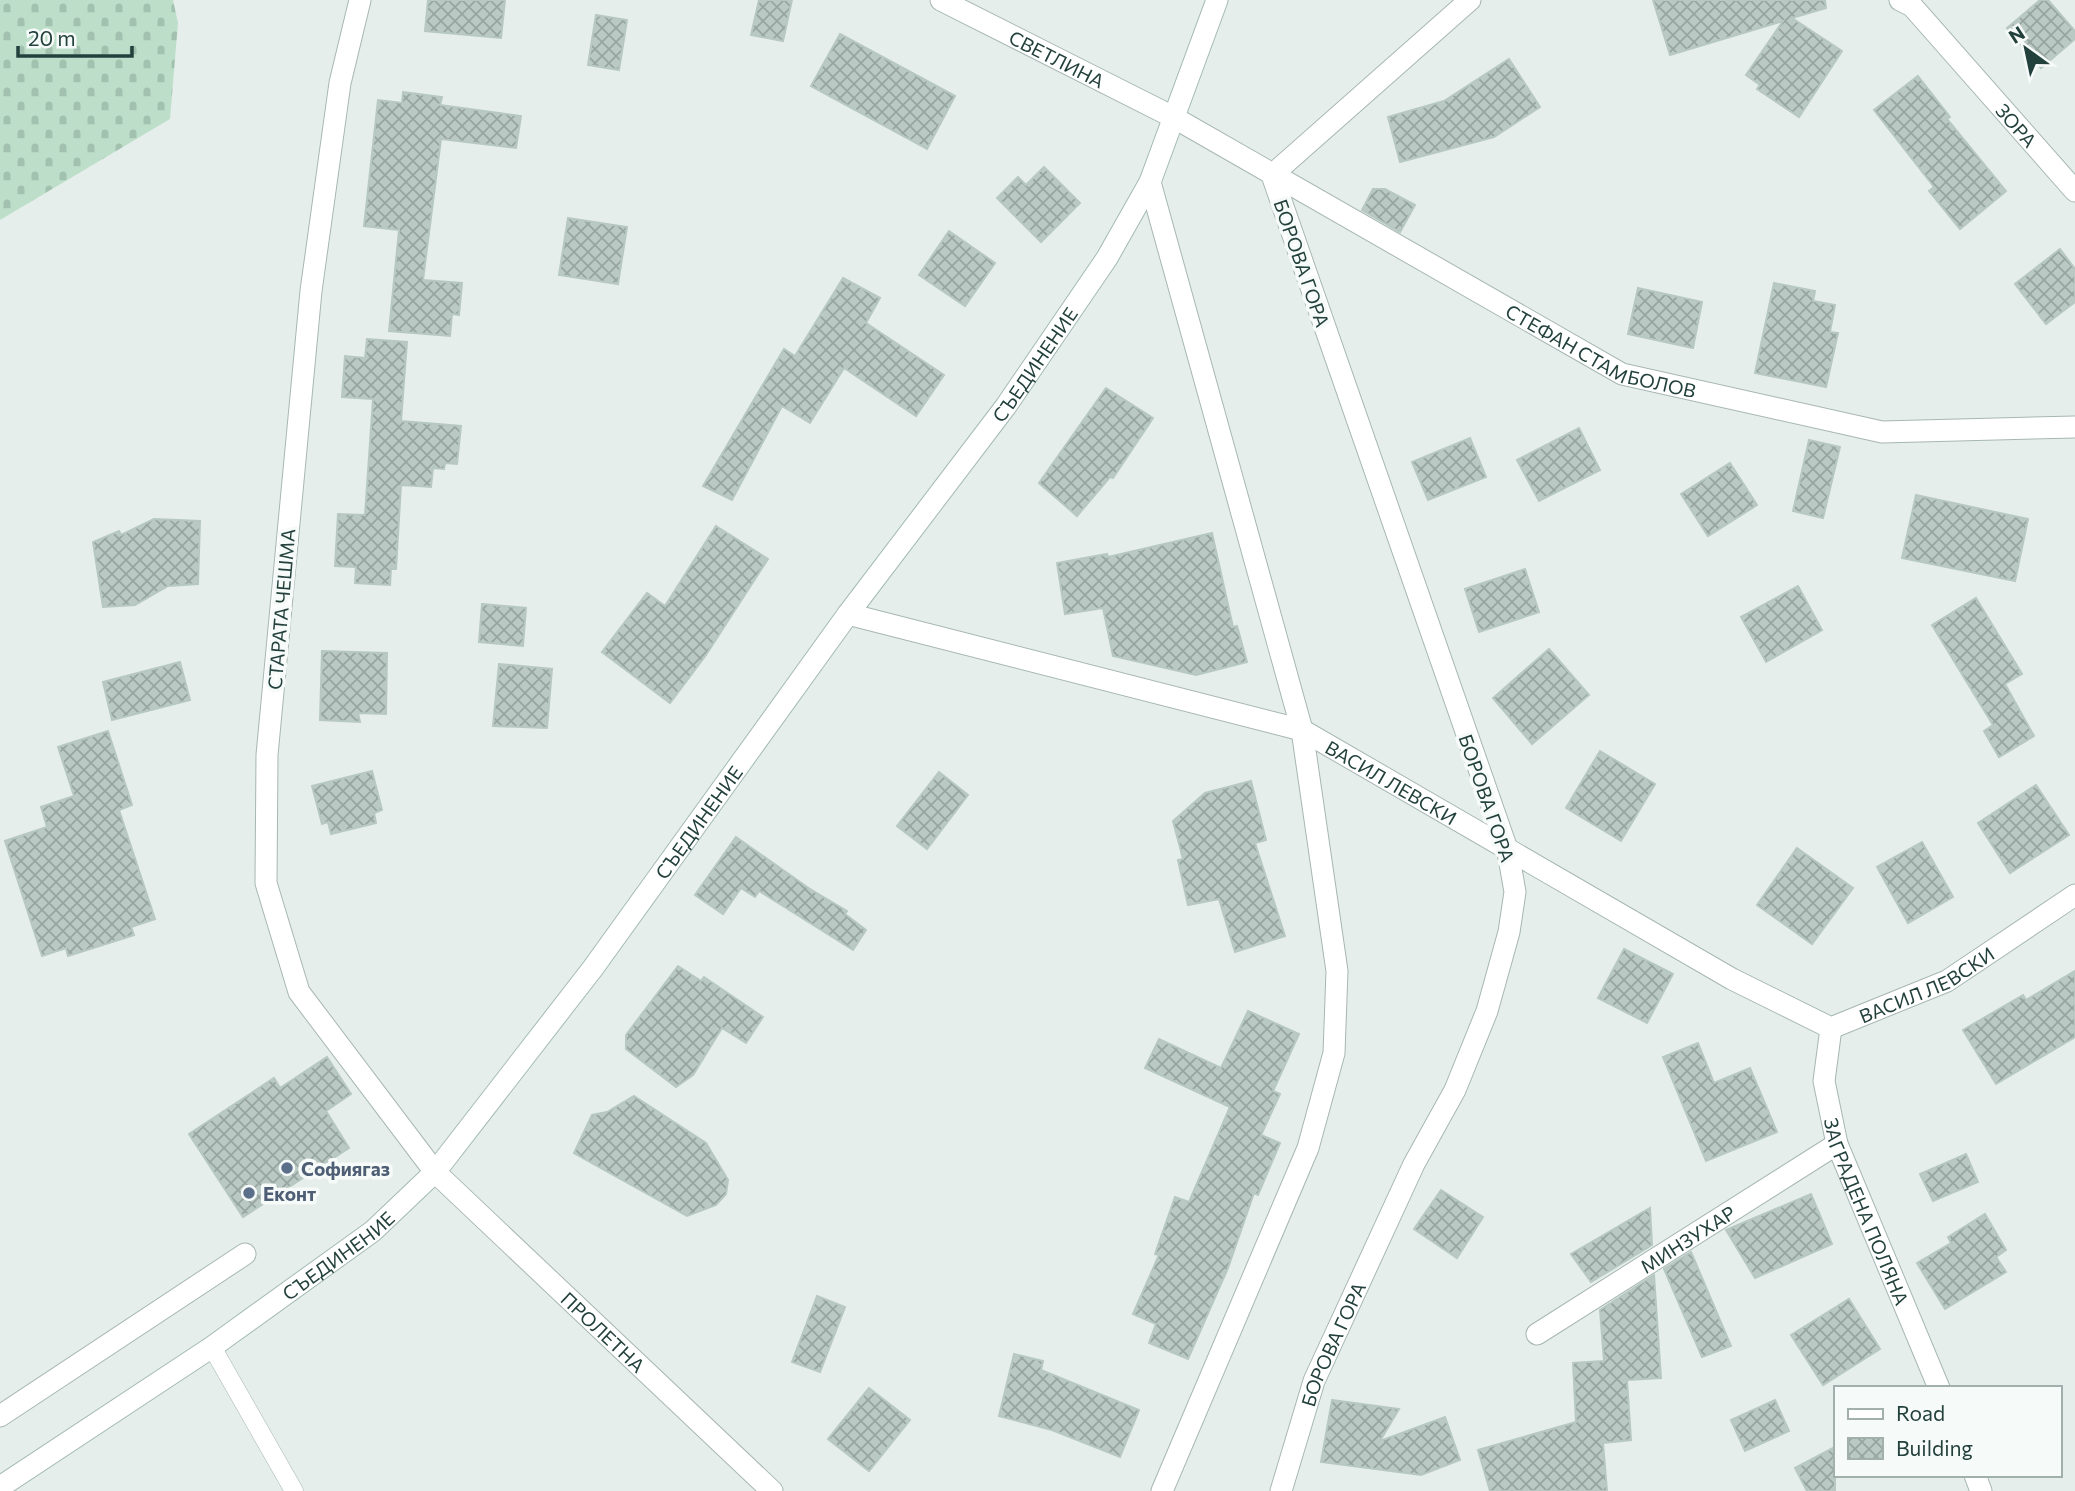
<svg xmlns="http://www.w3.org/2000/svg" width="2075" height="1491" font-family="Commissioner,sans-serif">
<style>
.cemetery{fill:url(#cemetery-stones)}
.building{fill:url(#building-cross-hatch);stroke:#b7c8c3;stroke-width:2}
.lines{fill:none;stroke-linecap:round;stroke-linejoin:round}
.lane-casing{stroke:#a7b7b3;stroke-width:19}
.street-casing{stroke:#a7b7b3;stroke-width:23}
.secondary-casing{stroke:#a3bab4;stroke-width:23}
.lane{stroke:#fff;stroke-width:18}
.street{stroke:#fff;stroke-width:21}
.secondary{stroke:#fff;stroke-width:21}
.service-dot{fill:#5c6f8a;stroke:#f6faf8;stroke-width:2.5}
.labels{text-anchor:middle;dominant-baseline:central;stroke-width:7;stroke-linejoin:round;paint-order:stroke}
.street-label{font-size:19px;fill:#23413c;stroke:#f6faf8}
.service-label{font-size:19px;font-weight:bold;fill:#4e5e75;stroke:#f6faf8;text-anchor:start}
</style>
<defs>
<pattern id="cemetery-stones" width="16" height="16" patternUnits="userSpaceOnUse" patternTransform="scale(1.75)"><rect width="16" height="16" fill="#bddfca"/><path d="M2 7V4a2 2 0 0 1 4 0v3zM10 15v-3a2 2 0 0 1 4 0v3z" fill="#a2c1ae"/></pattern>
<pattern id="building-cross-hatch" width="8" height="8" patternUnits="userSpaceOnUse" patternTransform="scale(1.75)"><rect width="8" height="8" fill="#bac9c4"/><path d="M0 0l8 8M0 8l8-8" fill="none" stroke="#97a5a0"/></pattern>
</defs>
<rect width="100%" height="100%" fill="#e5eeeb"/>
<!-- cemetery -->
<path class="cemetery" d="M 0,0 L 173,0 L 178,23 L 170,119 L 0,220 Z"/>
<!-- building -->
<g class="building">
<path d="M 428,0 L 505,0 L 501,38 L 425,31 Z"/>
<path d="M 759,0 L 792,0 L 783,41 L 751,35 Z"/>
<path d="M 1653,0 L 1825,0 L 1826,8 L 1792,18 L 1842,51 L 1799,117 L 1757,89 L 1760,85 L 1746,75 L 1783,21 L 1670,55 Z"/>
<path d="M 2040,0 L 2048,0 L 2075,31 L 2075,39 L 2041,68 L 2007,28 Z"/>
<path d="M 596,15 L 627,20 L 619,70 L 588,65 Z"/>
<path d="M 840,34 L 955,96 L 927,149 L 811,86 Z"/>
<path d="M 1509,59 L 1540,107 L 1494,137 L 1400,162 L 1388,117 L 1444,101 Z"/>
<path d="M 1918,76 L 1950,117 L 1947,119 L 2006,191 L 1960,229 L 1929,191 L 1934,187 L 1874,110 Z"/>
<path d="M 403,92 L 442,97 L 440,105 L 521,116 L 516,148 L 441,139 L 423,280 L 462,283 L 459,315 L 452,314 L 450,336 L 389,331 L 399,230 L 364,226 L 378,100 L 402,103 Z"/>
<path d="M 1044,167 L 1080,203 L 1041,242 L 997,198 L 1018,177 L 1026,185 Z"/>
<path d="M 1373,189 L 1385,189 L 1415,205 L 1400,232 L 1362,210 Z"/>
<path d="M 568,218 L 627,227 L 618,284 L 559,275 Z"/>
<path d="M 949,231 L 995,263 L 965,306 L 919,275 Z"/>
<path d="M 2060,249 L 2075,269 L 2075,302 L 2046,324 L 2015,284 Z"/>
<path d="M 843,278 L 880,298 L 866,323 L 944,375 L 916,416 L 844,368 L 810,423 L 782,406 L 732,500 L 703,486 L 784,349 L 795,356 Z"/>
<path d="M 1774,283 L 1815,291 L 1813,301 L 1835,305 L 1830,332 L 1838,333 L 1826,387 L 1755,373 Z"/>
<path d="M 1638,288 L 1702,302 L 1693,348 L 1628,334 Z"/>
<path d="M 367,339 L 407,342 L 401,421 L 461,426 L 457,464 L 445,463 L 444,469 L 433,468 L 431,487 L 401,485 L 396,569 L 391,569 L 390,585 L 355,583 L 356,567 L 335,566 L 338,514 L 365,515 L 373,399 L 342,397 L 345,356 L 365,358 Z"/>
<path d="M 1106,388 L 1153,418 L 1113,478 L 1110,477 L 1077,516 L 1039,483 Z"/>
<path d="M 1579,428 L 1600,470 L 1539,501 L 1517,460 Z"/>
<path d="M 1470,438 L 1486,477 L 1428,500 L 1412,462 Z"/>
<path d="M 1809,440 L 1840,447 L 1823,518 L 1793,511 Z"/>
<path d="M 1730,463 L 1757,505 L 1708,536 L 1681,494 Z"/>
<path d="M 1916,495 L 2028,519 L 2015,581 L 1902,558 Z"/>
<path d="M 154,519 L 200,521 L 198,584 L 168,586 L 135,605 L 103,607 L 93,542 L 119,531 L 121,535 Z"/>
<path d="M 716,526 L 768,559 L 706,655 L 670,703 L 602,652 L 647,593 L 665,606 Z"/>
<path d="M 1212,533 L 1233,627 L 1237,626 L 1247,662 L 1196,675 L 1113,656 L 1103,608 L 1065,614 L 1057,563 L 1107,554 L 1108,557 Z"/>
<path d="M 1525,569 L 1539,612 L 1479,632 L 1465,589 Z"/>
<path d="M 1798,586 L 1822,630 L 1766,662 L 1741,617 Z"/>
<path d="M 1976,598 L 2022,674 L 2005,684 L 2034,736 L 1999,757 L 1984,731 L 1993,725 L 1932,625 Z"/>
<path d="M 482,604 L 526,608 L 523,646 L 479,642 Z"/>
<path d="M 1549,649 L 1589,695 L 1532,744 L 1493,698 Z"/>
<path d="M 322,651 L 387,653 L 386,714 L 358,713 L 360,722 L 320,720 Z"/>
<path d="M 180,662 L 190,700 L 112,720 L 103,682 Z"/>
<path d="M 499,664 L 552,669 L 547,728 L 493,726 Z"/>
<path d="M 108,731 L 132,805 L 119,810 L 155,919 L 131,927 L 134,935 L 68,956 L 66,948 L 42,956 L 5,841 L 47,827 L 41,807 L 74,796 L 58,747 Z"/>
<path d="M 1600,751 L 1655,784 L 1621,841 L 1566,808 Z"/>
<path d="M 372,771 L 382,810 L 374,813 L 376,823 L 331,834 L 328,822 L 322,824 L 312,786 Z"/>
<path d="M 939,772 L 968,795 L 927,849 L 897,826 Z"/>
<path d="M 1251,781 L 1266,840 L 1255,843 L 1285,936 L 1235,952 L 1219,899 L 1188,905 L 1178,860 L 1183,859 L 1173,821 L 1205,793 Z"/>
<path d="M 2036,785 L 2069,835 L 2010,873 L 1978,823 Z"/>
<path d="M 736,837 L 810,889 L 847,911 L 845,914 L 866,930 L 853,950 L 759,891 L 755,897 L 741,888 L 723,914 L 695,895 Z"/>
<path d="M 1922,842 L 1953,897 L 1908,923 L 1877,867 Z"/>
<path d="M 1797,848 L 1853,888 L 1812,944 L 1757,905 Z"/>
<path d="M 1624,949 L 1673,974 L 1647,1023 L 1598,998 Z"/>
<path d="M 678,966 L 701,981 L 704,977 L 763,1017 L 746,1043 L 722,1028 L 693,1075 L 676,1087 L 626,1049 L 626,1035 Z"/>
<path d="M 2075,971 L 2075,1037 L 1996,1084 L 1963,1030 L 2023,995 L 2026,1000 Z"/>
<path d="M 1248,1011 L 1299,1034 L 1273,1091 L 1280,1094 L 1261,1135 L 1280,1143 L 1258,1195 L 1254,1193 L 1228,1268 L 1188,1359 L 1149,1343 L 1156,1324 L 1133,1314 L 1159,1255 L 1155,1254 L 1175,1197 L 1189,1202 L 1230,1107 L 1145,1068 L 1159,1039 L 1221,1068 Z"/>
<path d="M 1698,1043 L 1714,1083 L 1750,1068 L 1777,1132 L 1706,1161 L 1663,1057 Z"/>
<path d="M 327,1057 L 351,1094 L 326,1111 L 349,1148 L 243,1217 L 189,1134 L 274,1078 L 280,1088 Z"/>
<path d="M 634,1096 L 706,1143 L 728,1180 L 726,1194 L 716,1205 L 687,1216 L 574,1153 L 592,1115 L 607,1112 Z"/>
<path d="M 1966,1154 L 1978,1182 L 1933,1201 L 1920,1174 Z"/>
<path d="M 1441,1190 L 1483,1217 L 1457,1258 L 1414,1229 Z"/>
<path d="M 1811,1194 L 1832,1244 L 1755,1278 L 1726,1230 Z"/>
<path d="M 1650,1208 L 1652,1245 L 1591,1282 L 1571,1254 Z"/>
<path d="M 1985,1214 L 2006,1250 L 1996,1257 L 2006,1272 L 1945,1309 L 1917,1263 L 1951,1243 L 1948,1237 Z"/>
<path d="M 1691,1252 L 1731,1346 L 1702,1357 L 1664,1269 Z"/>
<path d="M 1654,1275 L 1661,1378 L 1627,1380 L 1631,1440 L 1603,1443 L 1607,1491 L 1490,1491 L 1478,1450 L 1576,1422 L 1573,1363 L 1604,1361 L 1600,1310 Z"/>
<path d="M 817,1296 L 845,1307 L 820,1372 L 792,1362 Z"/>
<path d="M 1849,1299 L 1880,1349 L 1823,1385 L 1791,1335 Z"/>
<path d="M 1014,1354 L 1043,1361 L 1041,1370 L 1139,1410 L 1120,1457 L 1052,1430 L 999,1416 Z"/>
<path d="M 869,1388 L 910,1420 L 869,1471 L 828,1439 Z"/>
<path d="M 1332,1400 L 1399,1409 L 1380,1441 L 1445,1417 L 1460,1460 L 1421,1475 L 1321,1462 Z"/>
<path d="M 1775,1400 L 1789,1431 L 1745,1451 L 1731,1420 Z"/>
<path d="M 1835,1447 L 1835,1491 L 1807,1491 L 1795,1468 Z"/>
</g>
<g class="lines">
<!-- lane casing -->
<g class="lane-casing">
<path id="lane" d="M 212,1347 L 294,1491"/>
</g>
<!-- street casing -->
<g class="street-casing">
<g id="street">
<path id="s1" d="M 360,0 L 340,83 L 311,291 L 267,755 L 266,883 L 299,992 L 435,1172 L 772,1491"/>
<path id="s2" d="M 941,0 L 1173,117 L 1622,374 L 1882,432 L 2075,427"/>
<path id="s3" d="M 1900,0 L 1912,6 L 2075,191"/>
<path d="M 1150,182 L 1302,730 L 1337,971 L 1334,1053 L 1308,1148 L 1162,1491"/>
<path id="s4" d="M 848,614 L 1302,730 L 1732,979 L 1831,1028 L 1947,981 L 2075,895"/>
<path id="s5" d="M 1831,1028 L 1824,1081 L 1837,1144 L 1939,1388"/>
<path id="s6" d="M 1537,1334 L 1837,1144"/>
<path d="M 0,1416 L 245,1254"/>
<path d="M 1975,1475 L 1981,1491"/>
<path id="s7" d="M 1281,1491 L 1314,1381 L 1414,1164 L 1455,1090 L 1487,1011 L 1509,932 L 1515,892 L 1508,852 L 1272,175 L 1470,0"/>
</g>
</g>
<!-- secondary casing -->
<g class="secondary-casing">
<g id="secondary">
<path id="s8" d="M 0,1487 L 212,1347 L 373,1231 L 435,1172 L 593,968 L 848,614 L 1006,406 L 1107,258 L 1150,182 L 1217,0"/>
</g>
</g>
<!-- lane -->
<use href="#lane" class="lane"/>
<!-- street -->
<use href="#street" class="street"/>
<!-- secondary -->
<use href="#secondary" class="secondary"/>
</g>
<!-- markers -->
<g class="service-dot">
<circle cx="287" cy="1168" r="7"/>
<circle cx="249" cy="1193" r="7"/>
</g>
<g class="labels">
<!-- street labels -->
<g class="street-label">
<text stroke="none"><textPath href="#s2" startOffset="130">СВЕТЛИНА</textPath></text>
<text stroke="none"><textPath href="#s3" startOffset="172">ЗОРА</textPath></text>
<text transform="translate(1302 263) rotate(71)">БОРОВА ГОРА</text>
<text stroke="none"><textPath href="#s2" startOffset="749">СТЕФАН СТАМБОЛОВ</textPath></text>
<text stroke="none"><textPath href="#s8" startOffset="1544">СЪЕДИНЕНИЕ</textPath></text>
<text transform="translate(281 609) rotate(-85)">СТАРАТА ЧЕШМА</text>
<text stroke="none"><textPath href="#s4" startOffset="572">ВАСИЛ ЛЕВСКИ</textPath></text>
<text transform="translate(1487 798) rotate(71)">БОРОВА ГОРА</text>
<text stroke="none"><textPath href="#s8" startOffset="976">СЪЕДИНЕНИЕ</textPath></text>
<text stroke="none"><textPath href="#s4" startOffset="1181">ВАСИЛ ЛЕВСКИ</textPath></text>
<text stroke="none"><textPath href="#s5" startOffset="191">ЗАГРАДЕНА ПОЛЯНА</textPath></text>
<text stroke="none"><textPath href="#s6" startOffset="178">МИНЗУХАР</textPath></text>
<text stroke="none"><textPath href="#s8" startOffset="410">СЪЕДИНЕНИЕ</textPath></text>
<text stroke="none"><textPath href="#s1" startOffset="1461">ПРОЛЕТНА</textPath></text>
<text stroke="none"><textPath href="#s7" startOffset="156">БОРОВА ГОРА</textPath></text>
</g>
<!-- service labels -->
<g class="service-label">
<text x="301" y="1168">Софиягаз</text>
<text x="263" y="1193">Еконт</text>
</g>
</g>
<!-- legend -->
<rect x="1834" y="1386" width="228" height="91" fill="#f6faf8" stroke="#a2b0ad" stroke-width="2"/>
<rect x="1848" y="1409" width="35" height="10" fill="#ffffff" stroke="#a2b0ad" stroke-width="2"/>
<text x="1896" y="1421" font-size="21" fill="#23413c">Road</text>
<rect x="1848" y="1438" width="35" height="21" fill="url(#building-cross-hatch)" stroke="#a2b0ad" stroke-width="2"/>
<text x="1896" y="1456" font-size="21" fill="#23413c">Building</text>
<!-- north arrow -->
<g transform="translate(2026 49) rotate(327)" stroke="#f6faf8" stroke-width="5" paint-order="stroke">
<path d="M0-5L12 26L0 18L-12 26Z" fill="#23413c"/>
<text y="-10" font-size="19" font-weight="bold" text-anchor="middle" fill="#23413c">N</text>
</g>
<!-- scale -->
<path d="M18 46v10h114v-10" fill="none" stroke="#23413c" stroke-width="3.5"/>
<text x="28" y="46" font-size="21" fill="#23413c" stroke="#f6faf8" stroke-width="5" paint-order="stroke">20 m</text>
</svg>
